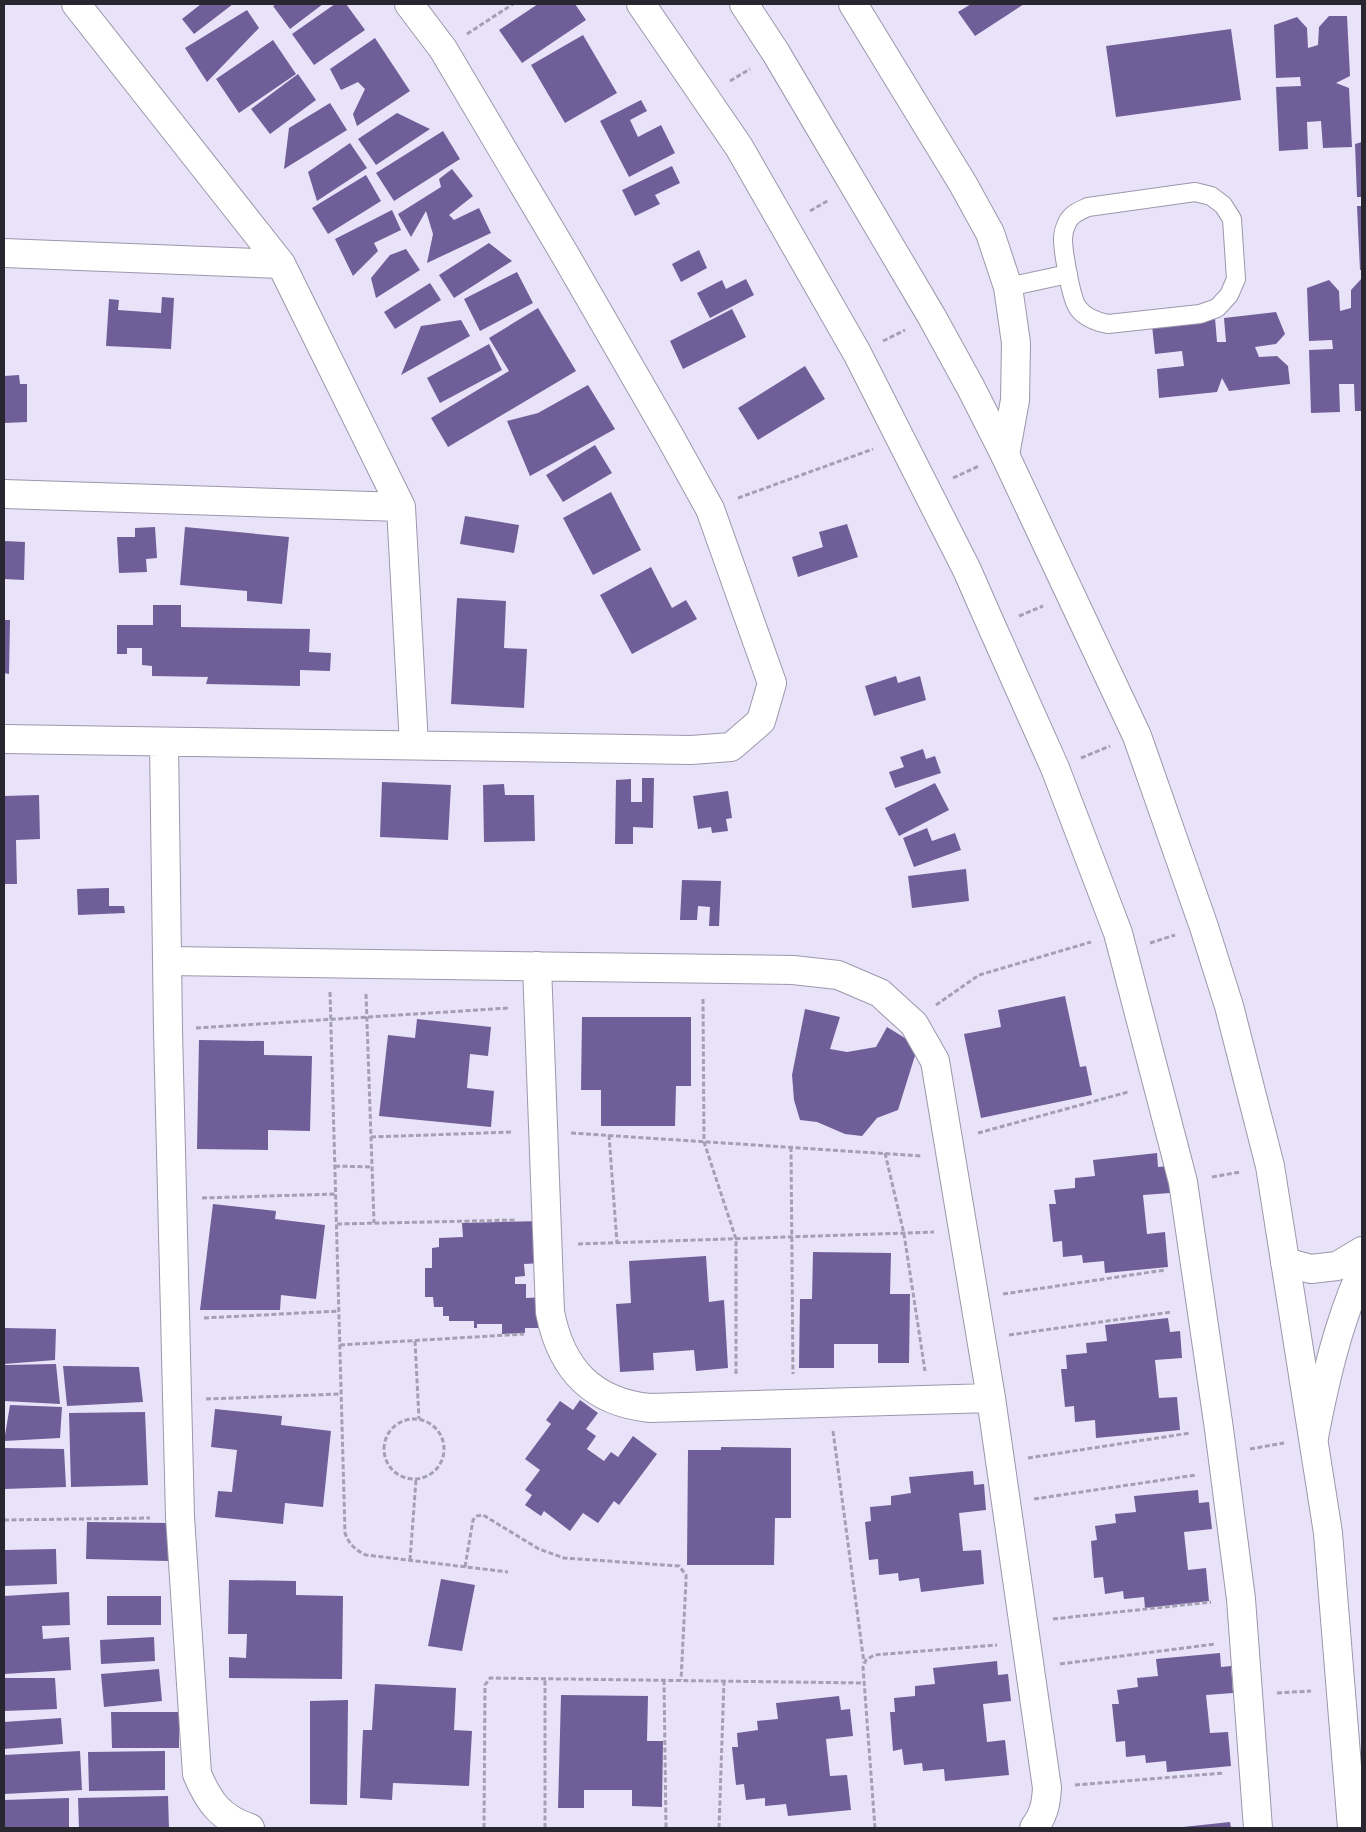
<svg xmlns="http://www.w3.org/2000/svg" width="1366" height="1832" font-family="'DM Sans',sans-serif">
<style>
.building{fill:#6f5e98}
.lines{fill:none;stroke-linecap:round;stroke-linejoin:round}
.service-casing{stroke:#9c97ab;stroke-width:20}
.minor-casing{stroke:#9c97ab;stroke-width:30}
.tertiary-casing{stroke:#9c97ab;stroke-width:30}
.path{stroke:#a4a0b2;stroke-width:3;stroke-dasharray:5 2.5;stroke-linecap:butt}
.service{stroke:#fff;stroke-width:18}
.minor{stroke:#fff;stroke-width:28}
.tertiary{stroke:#fff;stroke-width:28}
</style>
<rect width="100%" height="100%" fill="#e8e3f9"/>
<!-- building -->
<path class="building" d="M201,4H233L194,34L182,19Z
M277,4H323L290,29L273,6Z
M335,4H346L365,30L314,65L292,34Z
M538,4H575L586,20L522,63L499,30Z
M971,4H1024L975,36L958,12Z
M247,10L259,28L207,82L185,48Z
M1329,16H1347L1350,76L1336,83L1349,88L1352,147L1323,148L1321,121L1307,122L1308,149L1279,151L1276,87L1301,86L1300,77L1276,78L1274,25L1297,17L1307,28L1308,48L1318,45L1319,27Z
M1231,29L1241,100L1116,117L1106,46Z
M583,35L617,93L565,123L531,65Z
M375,38L410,91L357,126L353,114L365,89L358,82L341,90L330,69Z
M273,40L296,74L239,113L216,79Z
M298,74L316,100L270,134L251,109Z
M641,100L647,111L630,120L638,137L661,125L675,153L629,177L600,121Z
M330,103L347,130L284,169L289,128Z
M397,113L430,129L376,165L358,139Z
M443,131L460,159L394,201L376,173Z
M1362,142V197H1357L1355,144Z
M350,143L367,168L317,201L308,172Z
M672,166L680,183L655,195L660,204L635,216L622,190Z
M452,169L473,196L449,215L454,220L479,208L491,233L427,263L433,234L426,211L411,237L398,214L441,187L439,179Z
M366,175L381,201L328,234L312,208Z
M1357,206H1362V270H1360Z
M392,210L401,230L374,243L378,251L353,276L335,239Z
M489,243L512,261L454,298L439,275Z
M406,249L420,270L376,298L371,278L390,255Z
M699,250L707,268L681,282L672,264Z
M517,272L533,303L480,331L464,299Z
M1362,278V411H1355L1354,384H1339L1340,412L1311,413L1309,350L1333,349L1332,340L1309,341L1307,288L1329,280L1339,291L1340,311L1351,308V290Z
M746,279L754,295L710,318L697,293L722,280L726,289Z
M430,283L441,300L395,329L384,312Z
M162,297L174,298L171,349L106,346L109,299L119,300L118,310L161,313Z
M538,308L576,371L448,447L431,418L509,371L489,338Z
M732,309L746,337L683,369L670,341Z
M1276,312L1285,334L1276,344L1255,347L1259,357L1277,356L1288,366L1290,384L1229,391L1222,378L1217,392L1159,398L1157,369L1184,366L1182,351L1155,354L1152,325L1215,318L1217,342H1226L1224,318Z
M461,320L470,336L401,375L421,326Z
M489,344L502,370L440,403L427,378Z
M805,366L825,399L758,440L738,408Z
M19,375L20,384H27V422L4,423V376Z
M588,385L615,429L530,476L507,421L538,413Z
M595,445L612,473L563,502L546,475Z
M611,492L641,550L593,575L563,518Z
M465,516L519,525L514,553L460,544Z
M847,524L858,557L798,577L792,557L823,547L819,532Z
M155,527L157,558L146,559L147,572L119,573L117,537H135V528Z
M185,527L289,537L282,604L247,601V591L180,585Z
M4,541L25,542L24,580L4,579Z
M651,567L672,608L686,600L697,619L632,654L600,595Z
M457,598L506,601L504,648L527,649L524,708L451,704Z
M153,605H181V627L310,629L309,652L331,653L330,671L300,670V686L206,684L208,677L152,676V666L142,665V648H127V654H117V625H153Z
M4,620H10L9,674L4,673Z
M896,676L898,683L920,676L926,700L874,716L865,686Z
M923,749L926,759L935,756L941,773L895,788L889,772L904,767L900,757Z
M642,778H654L653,828L633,827V844H615L616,780L631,779V802H642Z
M382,782L451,785L448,840L380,837Z
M935,783L949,810L899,836L885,808Z
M504,784L505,795H534L535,841L484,842L483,785Z
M728,791L732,818L726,819L728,831L712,833L711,827L698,829L693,796Z
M39,795L40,839L16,840L17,884H4V796Z
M927,828L932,841L955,833L961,850L914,867L903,838Z
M966,869L969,901L912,908L908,876Z
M682,880L721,881L719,926H709L710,907L698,906L697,920H680Z
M109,888V906H124L125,913L78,915L77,889Z
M1065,996L1080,1067L1086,1066L1092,1095L981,1118L964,1034L1001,1027L998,1010Z
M805,1009L840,1017L830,1049L847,1052L876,1047L887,1027L918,1046L898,1110L877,1118L862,1136L845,1134L817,1122L800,1120L794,1100L792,1075Z
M582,1017H691V1086H676L675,1126H601V1090H581Z
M417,1019L491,1027L488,1056L470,1054L467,1088L494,1091L491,1127L379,1116L388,1035L415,1038Z
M199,1040L264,1041V1055L312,1056L310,1131L268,1130V1150L197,1149Z
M1157,1153L1158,1167L1168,1166L1170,1193L1143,1195L1147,1234L1165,1232L1168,1267L1105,1273L1104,1261L1083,1263L1082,1255L1063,1257L1062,1241L1053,1242L1049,1204H1056L1054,1190L1075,1188V1178L1095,1176L1093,1160Z
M213,1204L276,1211L275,1219L325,1225L316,1299L281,1295L280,1310H200Z
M542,1221L543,1263L524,1264L525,1276L515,1277V1284H526V1298L546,1297L547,1328H525V1333L502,1334V1324H477V1328H474V1321H449V1316H443V1307H434L433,1297H425V1268H432V1248L439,1247V1238L463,1237L462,1223Z
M813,1252L891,1253L890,1294H910L909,1363H878V1344H834V1368H799L800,1299H812Z
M706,1256L709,1302L724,1300L728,1368L696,1371L694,1350L653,1353L654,1370L620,1372L616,1304L631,1303L629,1261Z
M1168,1318L1170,1332L1180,1331L1182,1358L1155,1360L1159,1398L1177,1397L1180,1430L1096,1438L1095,1420L1075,1422L1074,1406L1065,1407L1061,1369H1067L1066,1355L1087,1353L1086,1343L1107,1341L1105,1325Z
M4,1328L56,1329L55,1360L4,1364Z
M56,1364L60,1404L4,1401V1365Z
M63,1366L139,1367L143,1402L67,1406Z
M580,1400L598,1413L586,1429L596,1436L587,1449L604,1461L611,1452L618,1457L633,1436L657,1454L619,1505L614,1501L598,1523L583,1513L570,1531L544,1511L541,1516L525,1505L532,1495L525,1490L540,1470L525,1459L551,1424L546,1420L560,1401L573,1410Z
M10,1405L62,1407L60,1438L4,1441Z
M215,1409L282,1416L281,1425L331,1431L323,1507L285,1503L283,1524L215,1517L218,1491L232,1492L237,1450L211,1447Z
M145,1412L148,1485L71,1487L69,1413Z
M721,1447L791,1448V1518H775L774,1565H687L688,1450H721Z
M4,1448L64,1449L66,1487L4,1489Z
M973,1471L974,1485L984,1484L986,1510L959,1513L963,1551L981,1550L984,1584L921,1592L919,1578L899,1581L898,1573L879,1575L878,1559L869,1560L865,1522L871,1521L870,1507L891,1505V1496L911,1493L909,1477Z
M1198,1490L1199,1503L1209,1502L1212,1529L1184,1532L1188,1570L1206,1568L1209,1601L1145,1608L1144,1597L1124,1599L1123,1591L1105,1594L1103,1577L1094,1578L1091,1541L1097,1540L1095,1526L1116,1523L1115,1514L1136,1512L1134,1496Z
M87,1522L169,1523L168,1561L86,1559Z
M56,1549L57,1584L4,1586V1550Z
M441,1579L475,1585L462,1651L428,1646Z
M229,1580L296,1581V1595L343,1596L342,1679L229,1678V1657L246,1658L247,1634H228Z
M69,1592L70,1625L42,1626L43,1639L69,1637L71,1670L4,1674V1596Z
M107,1596H161V1625H107Z
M154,1637L155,1661L101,1664L100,1640Z
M1220,1653L1221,1667L1231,1666L1233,1693L1206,1695L1210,1733L1228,1732L1231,1766L1167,1772L1166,1761L1146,1763L1145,1755L1126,1757L1125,1741L1116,1742L1112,1704H1119L1117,1690L1138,1687L1137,1678L1158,1676L1156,1659Z
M997,1661L998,1675L1008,1674L1011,1701L983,1704L987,1742L1005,1740L1009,1775L945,1781L944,1769L923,1771L922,1763L904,1765L902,1749L893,1751L890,1712H895L894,1698L915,1696V1686L935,1684L933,1668Z
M159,1669L162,1701L104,1707L101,1674Z
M4,1678H55L57,1709L4,1711Z
M375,1684L456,1688L454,1730L472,1731L469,1786L393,1783L392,1800L360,1798L363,1730H372Z
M561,1695L648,1696L647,1741H663L662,1807L632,1806V1790H584V1808H558Z
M839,1696L841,1710L850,1709L853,1736L826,1739L830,1776L847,1775L851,1810L788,1816L786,1804L765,1806V1798L746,1800L744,1784L736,1785L732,1747H738L737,1733L758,1730L757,1721L778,1719L776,1703Z
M348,1700L347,1805L310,1804V1701Z
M111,1712H179V1748H112Z
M61,1718L63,1744L4,1749V1722Z
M80,1751L82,1790L4,1794V1755Z
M165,1751V1790L89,1791L88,1752Z
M168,1796L169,1828H79L78,1798Z
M69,1798V1827L4,1828V1800Z
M1230,1822L1231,1828H1183V1827Z"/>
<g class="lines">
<!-- service casing -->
<g class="service-casing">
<path id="service" d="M1195,192L1211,196L1223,205L1232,219L1236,279L1229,295L1217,308L1200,314L1108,324C1098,322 1085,318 1078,308C1071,299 1063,251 1063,239C1063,235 1065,227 1067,223C1071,214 1079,211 1088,207Z
M1008,287L1068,274"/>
</g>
<!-- minor casing -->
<g class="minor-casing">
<path id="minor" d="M76,4L281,264L401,507L414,745
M853,4L963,184L990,233L1008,287L1016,343L1015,400L1005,455
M4,253L281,264
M4,494L401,507
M4,739L691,750L731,747L761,721L772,683L710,509L669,435L564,253L443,49L409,4
M164,742L168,1030L180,1517L197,1774C209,1802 220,1818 250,1828
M167,961L793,970L838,975L880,993L914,1024L935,1061L991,1398L1047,1788C1046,1804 1044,1815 1034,1828
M537,966L550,1312C561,1369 592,1402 650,1408L991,1398
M1285,1262L1311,1269L1337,1266L1362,1251
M1314,1437C1325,1380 1338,1323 1362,1270"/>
</g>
<!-- tertiary casing -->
<g class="tertiary-casing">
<path id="tertiary" d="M641,4L739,147L857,353L967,570L992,627L1055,768L1118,933L1183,1182L1219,1429L1241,1599L1258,1828
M744,4L776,53L932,317L971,388L1005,455L1137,736L1204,927L1229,1006L1270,1166L1328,1533L1352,1828"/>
</g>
<!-- path -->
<path class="path" d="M467,34L513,4
M730,81L750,69
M810,211L829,200
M883,341L905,330
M953,478L979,466
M738,498L873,449
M1019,616L1043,606
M1081,758L1110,746
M1150,943L1175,935
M330,992L345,1533C349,1544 355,1550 366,1555L508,1572
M366,994L374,1223
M703,999L704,1142L736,1239V1375
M936,1005L979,975L1091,942
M196,1028L509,1008
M571,1133L922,1156
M978,1133L1128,1092
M609,1135L617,1243
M371,1137L513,1132
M791,1147L793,1374
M885,1153L904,1234L925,1371
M335,1166L372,1167
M1212,1177L1240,1172
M202,1198L336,1194
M337,1224L516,1220
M578,1244L934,1232
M1003,1294L1165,1270
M204,1318L339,1311
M1009,1335L1171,1312
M415,1341L419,1419
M340,1345L524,1334
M206,1399L341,1394
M384 1449a30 30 0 1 1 60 0a30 30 0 1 1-60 0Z
M833,1431L864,1663
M1250,1449L1284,1443
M1028,1458L1190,1433
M1034,1499L1196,1475
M4,1520L150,1518
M410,1560L416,1480
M465,1567L473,1520L477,1516L483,1515L539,1549L564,1558L679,1566L686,1575V1581L681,1680
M1053,1619L1211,1602
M1060,1664L1215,1644
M664,1680L666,1828
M1277,1693L1311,1691
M1075,1785L1224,1773
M484,1828L485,1685L490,1678L864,1683
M545,1828V1678
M719,1828L724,1681
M875,1828L863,1667L866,1660L874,1655L997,1645"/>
<!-- service -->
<use href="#service" class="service"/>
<!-- minor -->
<use href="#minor" class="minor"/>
<!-- tertiary -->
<use href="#tertiary" class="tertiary"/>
</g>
<!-- border -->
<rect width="1366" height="1832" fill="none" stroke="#28262f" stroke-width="10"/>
</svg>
